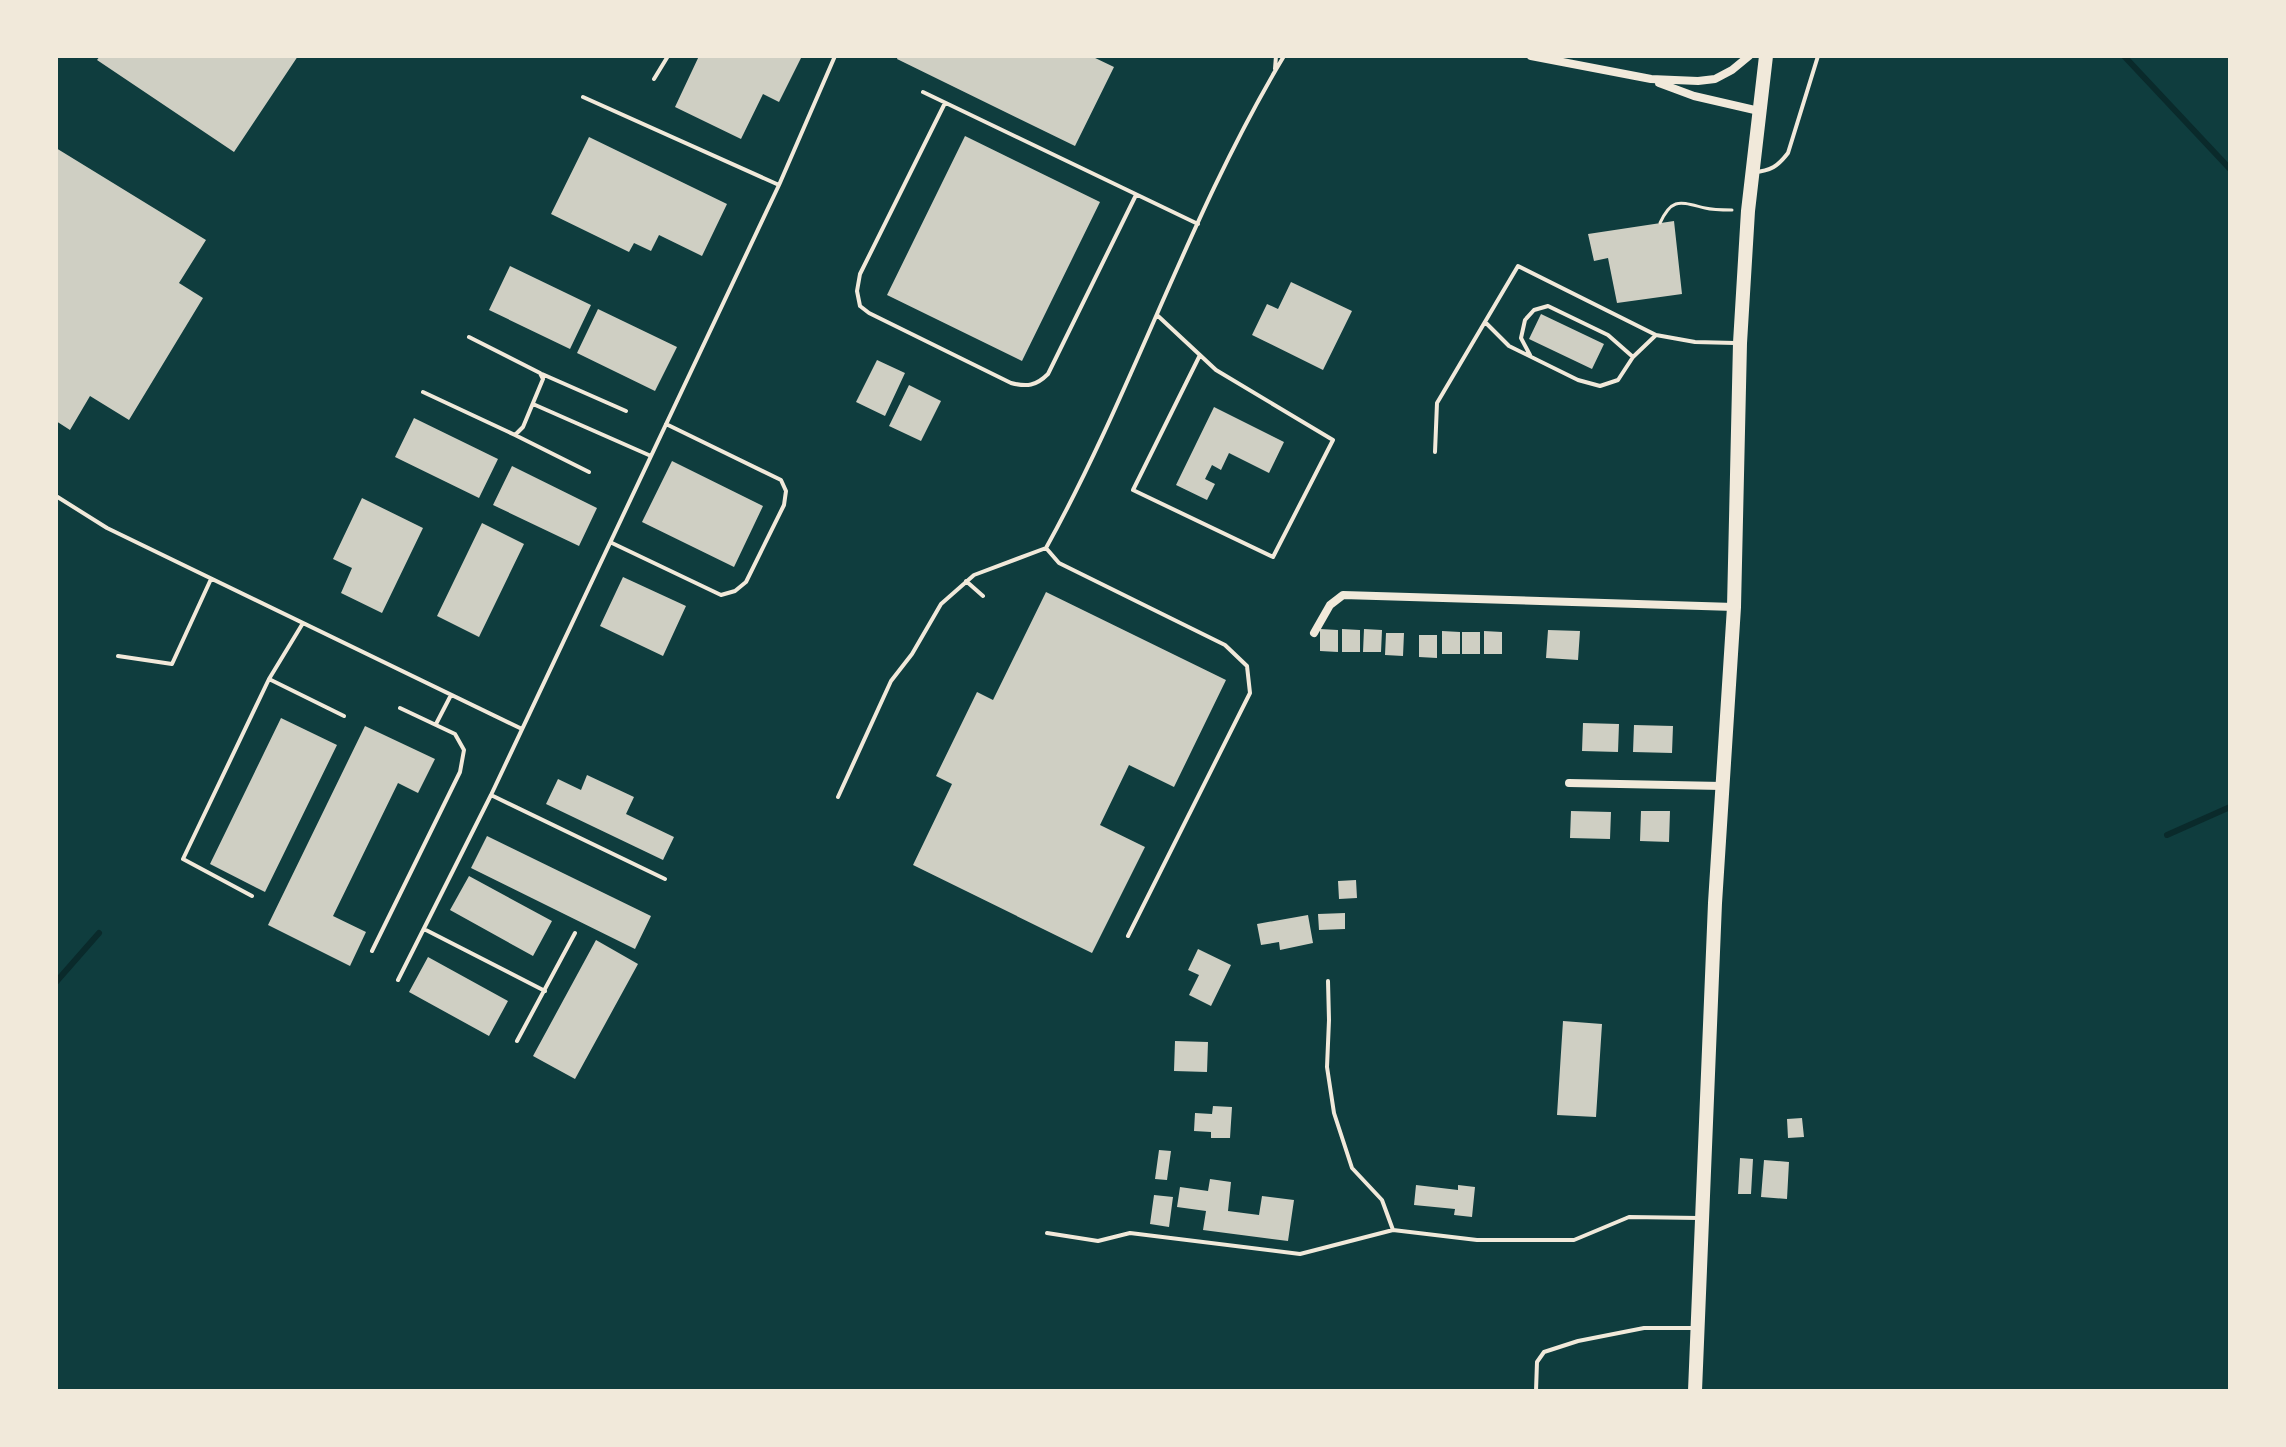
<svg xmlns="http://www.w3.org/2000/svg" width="2286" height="1447" font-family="Roboto,sans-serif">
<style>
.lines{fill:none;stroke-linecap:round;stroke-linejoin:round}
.stream{stroke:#0a2a2b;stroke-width:6}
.building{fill:#cfcfc3}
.path{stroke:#f1e9da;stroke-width:3}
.service{stroke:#f1e9da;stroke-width:4}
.minor{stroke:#f1e9da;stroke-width:8}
.trunk{stroke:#f1e9da;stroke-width:14}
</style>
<rect width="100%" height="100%" fill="#0f3d3e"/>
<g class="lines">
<!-- stream -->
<path class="stream" d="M2124,56L2230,169
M2167,835L2230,807
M56,982L99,933"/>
</g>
<!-- building -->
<path class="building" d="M100,56H298L234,152L97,60Z
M699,56H802L779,102L763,94L741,139L675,107Z
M898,56H1091L1114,67L1075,146L897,59Z
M965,136L1100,202L1022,361L887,295Z
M589,137L727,204L702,256L659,235L651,251L634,243L629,252L551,214Z
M56,148L206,240L179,283L203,298L129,420L90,396L70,430L56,421Z
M1674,221L1682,294L1617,303L1608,258L1594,261L1588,234Z
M510,266L591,305L570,349L489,310Z
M1291,282L1352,311L1323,370L1252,335L1267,304L1278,309Z
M598,309L677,347L655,391L577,353Z
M1541,314L1604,344L1592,369L1529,339Z
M877,360L905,373L885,416L856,402Z
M909,385L941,401L921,441L889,426Z
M1214,407L1284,442L1269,473L1229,453L1221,470L1212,465L1205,479L1215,484L1207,500L1176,485Z
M414,418L498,459L479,498L395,457Z
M672,461L763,506L734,567L642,522Z
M512,466L597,508L579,546L493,505Z
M362,498L423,528L382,613L341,593L352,568L333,559Z
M482,523L524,544L479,637L437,616Z
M623,577L686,606L663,656L600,626Z
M1046,592L1226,680L1174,787L1129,765L1100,825L1145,847L1092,953L913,865L952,784L936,776L977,692L993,700Z
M1320,629L1338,630V652L1320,651Z
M1342,629L1360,630V652H1342Z
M1364,629L1382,630L1381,652H1363Z
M1548,630L1580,631L1578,660L1546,658Z
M1442,631L1460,632V654H1442Z
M1484,631L1502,632V654H1484Z
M1462,632H1480V654H1462Z
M1386,633H1404L1403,656L1385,655Z
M1419,635H1437V658L1419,657Z
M281,718L337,745L265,892L210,864Z
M1583,723L1619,724L1618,752L1582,751Z
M1634,725L1673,726L1672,753L1633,752Z
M365,726L435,759L418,793L398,783L333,916L366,932L350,966L268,925Z
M587,775L634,797L626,814L674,837L663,860L546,804L558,779L581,790Z
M1571,811L1611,812L1610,839L1570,838Z
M1641,811H1670L1669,842L1640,841Z
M487,836L651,916L635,949L471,868Z
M469,876L552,921L533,956L450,910Z
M1356,880L1357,898L1339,899L1338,881Z
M1345,913V929L1319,930L1318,914Z
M1308,915L1313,943L1280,950L1279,942L1261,945L1257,924Z
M596,940L638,964L575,1079L533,1056Z
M1198,949L1231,965L1211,1006L1189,995L1199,975L1188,970Z
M428,957L508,1001L489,1036L409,992Z
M1563,1021L1602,1024L1596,1117L1557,1115Z
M1175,1041L1208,1042L1207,1072L1174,1071Z
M1213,1106L1232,1107L1230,1138H1211V1132L1194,1131L1195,1113L1212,1114Z
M1802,1118L1804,1137L1788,1138L1787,1119Z
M1159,1150L1171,1151L1167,1180L1155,1179Z
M1740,1158L1753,1159L1751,1194H1738Z
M1764,1160L1789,1162L1787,1199L1761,1197Z
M1210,1179L1231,1182L1228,1211L1259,1215L1262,1196L1294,1200L1288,1241L1203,1230L1206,1211L1177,1207L1180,1187L1208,1191Z
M1416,1185L1458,1190V1185L1475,1187L1472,1217L1454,1215L1455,1209L1414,1205Z
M1154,1195L1173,1197L1169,1227L1150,1224Z"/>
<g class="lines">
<!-- path -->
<path class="path" d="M1660,223C1672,197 1680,202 1705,208C1713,210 1723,210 1732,210"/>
<!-- service -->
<path class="service" d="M1275,69L1276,56
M654,79L668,56
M923,92L1198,224
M583,97L779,185
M945,103L860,274L857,291L860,306L869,313L1011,383C1027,387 1036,386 1048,374L1136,195
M1754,172C1771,171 1778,166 1788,153L1818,56
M1157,315L1216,370L1333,440L1273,557L1133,490L1200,355
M1485,322L1509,346L1578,380L1600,386L1618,380L1633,357L1656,335
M1530,355L1521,338L1525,320L1534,310L1548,306L1608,335L1633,357
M542,374L626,411
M423,392L515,435L523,427L543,379L540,373L469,337
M533,404L651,456
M515,435L589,472
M1435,452L1437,403L1518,266L1656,335L1695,342L1735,343
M56,496L107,528L522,729
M612,543L721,595L735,591L746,582L784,505L786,491L781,480L666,424
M1046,548L1059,563L1225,645L1247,666L1250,693L1128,936
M966,581L983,596
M303,623L269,679L344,716
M118,656L172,664L211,579
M436,724L451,695
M491,795L665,879
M838,797L891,681L912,654L941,604L974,575L1046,548C1134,389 1190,212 1284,56
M252,896L183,859L269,679
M424,929L545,991
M372,951L460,772L464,750L455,734L400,708
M398,980L491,795L779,185L835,56
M1328,981L1329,1020L1327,1067L1334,1113L1352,1168L1382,1200L1393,1230
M517,1041L575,933
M1047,1233L1098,1241L1130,1233L1300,1254L1393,1230L1477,1240H1574L1629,1217L1699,1218
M1536,1391L1537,1362L1544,1352L1578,1341L1644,1328H1695"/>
<!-- minor -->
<path class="minor" d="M1531,56L1651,79L1698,81L1715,79L1732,70L1749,56
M1659,83L1694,96L1759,111
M1314,633L1330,605L1343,595L1734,607
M1569,783L1722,786"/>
<!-- trunk -->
<path class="trunk" d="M1695,1391L1715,903L1734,607L1740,343L1748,211L1766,56"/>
</g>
<!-- border -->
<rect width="2286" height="1447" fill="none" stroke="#f1e9da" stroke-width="116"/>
</svg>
